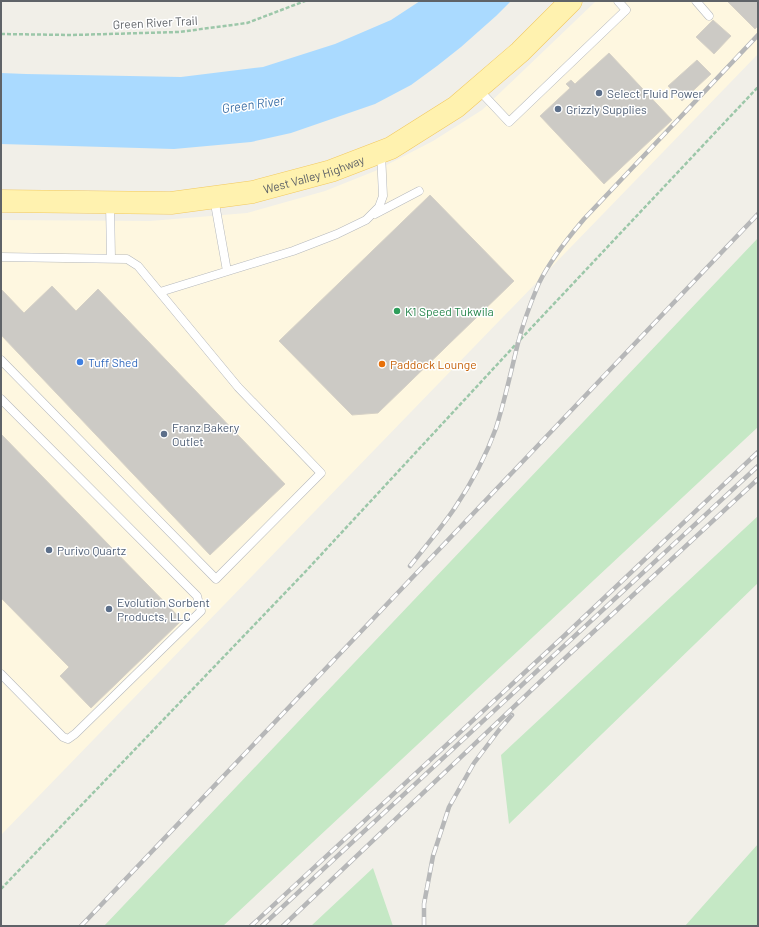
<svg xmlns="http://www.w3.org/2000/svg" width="759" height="927" font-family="Barlow,sans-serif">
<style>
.commercial{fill:#fef7e0}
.green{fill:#c5e8c5}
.water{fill:#aadaff}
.building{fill:#cccac5;stroke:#d6d1c6}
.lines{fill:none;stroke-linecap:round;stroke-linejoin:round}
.service-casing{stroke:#b5b8bc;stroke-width:9}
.primary-casing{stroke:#f2c960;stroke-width:23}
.path{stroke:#9cc7a9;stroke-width:2.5;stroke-dasharray:4 2;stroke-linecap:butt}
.service{stroke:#fff;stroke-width:8}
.primary{stroke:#fff2af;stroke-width:22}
.rail-casing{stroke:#b6b7b8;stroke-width:4.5}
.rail{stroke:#fff;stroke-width:3;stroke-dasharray:9;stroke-linecap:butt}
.service-dot{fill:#5c6f8a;stroke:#fff;stroke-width:1.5}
.leisure-dot{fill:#2e9e5b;stroke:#fff;stroke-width:1.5}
.shop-dot{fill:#3f7fe0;stroke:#fff;stroke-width:1.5}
.food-dot{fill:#e8710a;stroke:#fff;stroke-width:1.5}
.labels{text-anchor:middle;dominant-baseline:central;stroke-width:3;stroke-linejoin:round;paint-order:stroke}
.street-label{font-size:12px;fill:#5f6368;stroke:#fff}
.service-label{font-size:12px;fill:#4e5e75;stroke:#fff;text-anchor:start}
.leisure-label{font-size:12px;fill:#27864d;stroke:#fff;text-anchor:start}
.shop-label{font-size:12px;fill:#366cbe;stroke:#fff;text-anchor:start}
.food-label{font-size:12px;fill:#c56008;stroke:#fff;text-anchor:start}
.water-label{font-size:13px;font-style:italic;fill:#4174aa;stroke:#fff}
</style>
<rect width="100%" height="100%" fill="#f1efe8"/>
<!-- commercial -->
<path class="commercial" d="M596,1H758V54L1,835V220L150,221L247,213L325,191L375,171L433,141L482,110Z"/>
<!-- green -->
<path class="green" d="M758,238V427L223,926H104Z
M758,516V583L509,824L501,755Z
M758,844V926H685Z
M373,868L393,926H311Z"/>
<!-- water -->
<path class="water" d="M420,1H511L496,16L461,47L437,66L411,85L375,104L291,133L251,142L174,149L1,144V73L26,74L181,77L263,67L335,44L391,20Z"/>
<!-- building -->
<path class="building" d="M727,1H758V26L755,29Z
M713,20L731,36L714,54L696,37Z
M609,53L672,120L604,184L540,116L570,88L566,84L571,80L575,84Z
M697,60L711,74L682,101L668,86Z
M430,195L514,281L378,413L352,415L279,341Z
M52,286L76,311L98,289L285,484L210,555L1,335V289L24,313Z
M1,434L182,620L91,708L60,676L69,667L1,598Z"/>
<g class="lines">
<!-- service casing -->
<g class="service-casing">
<path id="service" d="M696,1L709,16
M478,89L509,122L626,10L618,1
M214,198L227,271
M110,203L111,258
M375,214L419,191
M1,257L127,259L138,266L238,387L321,473L216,579L1,360
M160,292L293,251L337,234L366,220L379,207L383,196L381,153
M1,399L197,596L201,611L75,734L68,739L63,737L1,674"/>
</g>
<!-- primary casing -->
<g class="primary-casing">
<g id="primary">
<path id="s1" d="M1,201L171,203L253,192L331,171L391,148L456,107L520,52L571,1"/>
</g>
</g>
<!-- path -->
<path class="path" d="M1,34L72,35L179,32L247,23L305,1
M1,889L306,571L518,342L758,87"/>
<!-- service -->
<use href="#service" class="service"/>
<!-- primary -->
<use href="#primary" class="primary"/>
<!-- rail casing -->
<g class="rail-casing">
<path id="rail" d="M410,566C425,547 441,528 454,509C471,484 486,456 496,428C505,400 511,371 518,343C523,323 531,302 539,283C551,259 567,239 584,219L758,35
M81,926L758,214
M251,926L564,636L758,452
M262,926L758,466
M283,926L561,662L758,479
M424,926V904L433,856L449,807L474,763L499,730L512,715"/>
</g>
<!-- rail -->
<use href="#rail" class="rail"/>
</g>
<!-- markers -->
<g class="service-dot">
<circle cx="599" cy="93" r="4"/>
<circle cx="558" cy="109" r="4"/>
<circle cx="164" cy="434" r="4"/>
<circle cx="49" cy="550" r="4"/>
<circle cx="109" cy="609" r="4"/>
</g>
<circle class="leisure-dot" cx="397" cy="311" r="4"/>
<circle class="shop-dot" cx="80" cy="362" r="4"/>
<circle class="food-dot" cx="382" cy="364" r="4"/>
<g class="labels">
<!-- street labels -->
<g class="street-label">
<text transform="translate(155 22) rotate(-3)">Green River Trail</text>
<text stroke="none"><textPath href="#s1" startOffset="316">West Valley Highway</textPath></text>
</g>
<!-- service labels -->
<g class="service-label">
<text x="607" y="93">Select Fluid Power</text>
<text x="566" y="109">Grizzly Supplies</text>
<text x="172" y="427">Franz Bakery<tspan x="172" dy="14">Outlet</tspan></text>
<text x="57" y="550">Purivo Quartz</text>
<text x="117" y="602">Evolution Sorbent<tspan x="117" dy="14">Products, LLC</tspan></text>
</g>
<!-- leisure labels -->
<g class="leisure-label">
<text x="405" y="311">K1 Speed Tukwila</text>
</g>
<!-- shop labels -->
<g class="shop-label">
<text x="88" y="362">Tuff Shed</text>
</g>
<!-- food labels -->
<g class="food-label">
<text x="390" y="364">Paddock Lounge</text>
</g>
<!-- water labels -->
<g class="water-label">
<text transform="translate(253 104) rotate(-8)">Green River</text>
</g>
</g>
<!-- border -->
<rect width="759" height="927" fill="none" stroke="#5f6368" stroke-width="4"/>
</svg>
